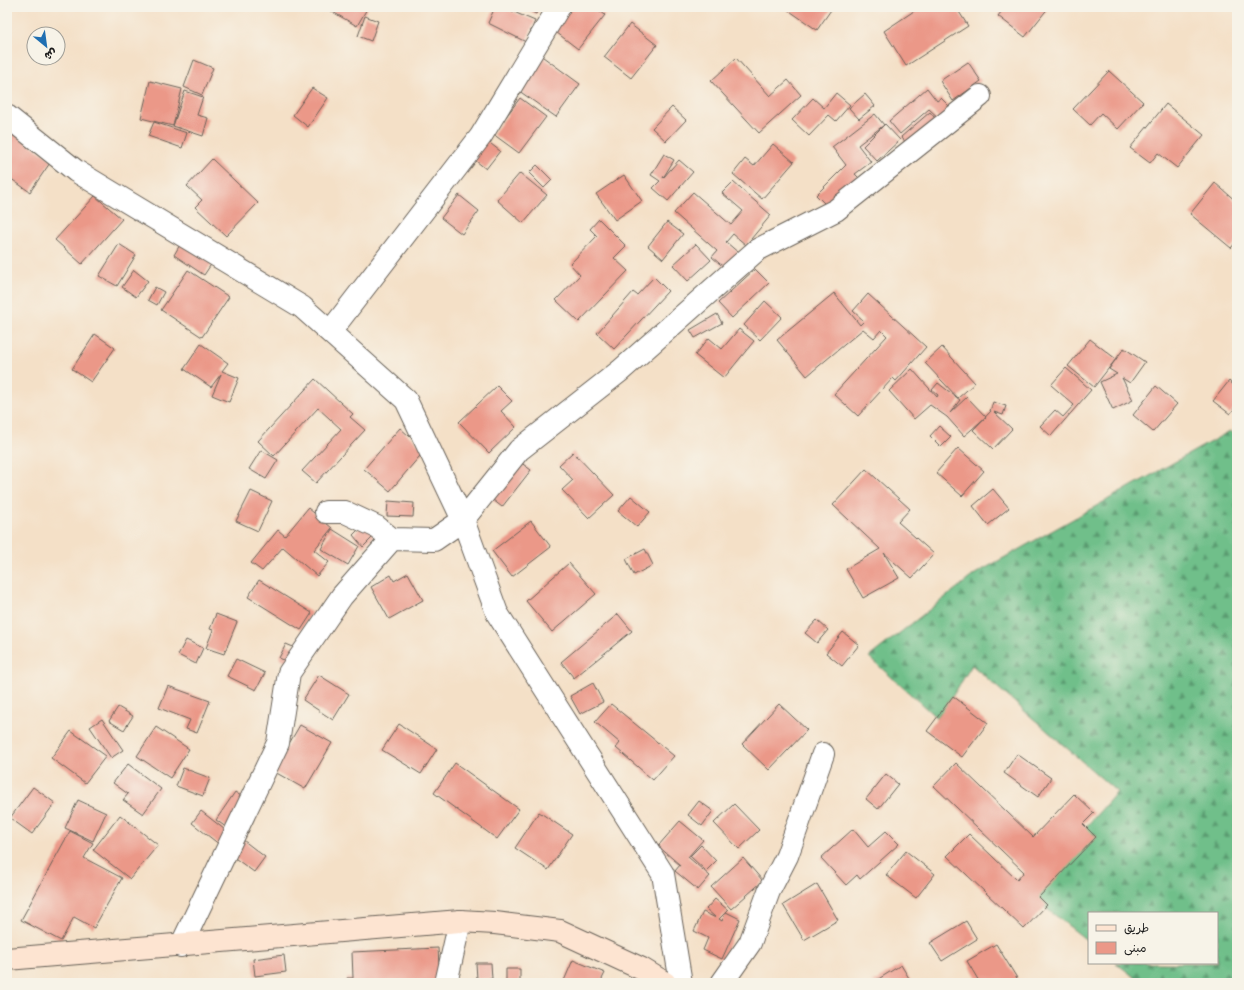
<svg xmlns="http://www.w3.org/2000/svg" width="1244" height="990" font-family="Pangolin,'Playpen Sans Arabic',sans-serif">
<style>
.forest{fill:url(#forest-firs);stroke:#466e53}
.building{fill:#eb9888}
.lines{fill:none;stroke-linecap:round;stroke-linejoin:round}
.minor-casing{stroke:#686158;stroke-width:24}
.secondary-casing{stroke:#686158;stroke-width:24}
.minor{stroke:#fff;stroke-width:22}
.secondary{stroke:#fde4d1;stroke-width:22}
</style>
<defs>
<pattern id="forest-firs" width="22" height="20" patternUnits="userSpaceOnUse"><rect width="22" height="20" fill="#6fbf8a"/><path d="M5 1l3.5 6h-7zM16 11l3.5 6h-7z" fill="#5a9a70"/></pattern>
</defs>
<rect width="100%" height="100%" fill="#f7f3e8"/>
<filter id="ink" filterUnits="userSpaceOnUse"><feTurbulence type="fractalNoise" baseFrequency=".025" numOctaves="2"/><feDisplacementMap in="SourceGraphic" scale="8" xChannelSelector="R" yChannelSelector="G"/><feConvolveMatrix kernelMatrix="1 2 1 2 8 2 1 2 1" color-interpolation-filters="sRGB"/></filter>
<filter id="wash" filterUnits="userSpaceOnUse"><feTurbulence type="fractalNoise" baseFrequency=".012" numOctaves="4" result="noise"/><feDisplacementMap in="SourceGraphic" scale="16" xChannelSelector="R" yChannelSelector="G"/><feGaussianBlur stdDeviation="0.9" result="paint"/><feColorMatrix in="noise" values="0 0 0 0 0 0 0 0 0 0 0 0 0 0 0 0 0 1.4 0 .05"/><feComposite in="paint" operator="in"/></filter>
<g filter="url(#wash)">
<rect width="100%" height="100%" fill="#f4e0c7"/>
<!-- forest -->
<path class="forest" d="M1230,431L1237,436V983H1142L1116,963H1217V913H1089V942L1027,893L1117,792L972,665L938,719L869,657L975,574Z"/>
<g id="blocks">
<!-- building -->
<path class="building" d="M324,7H368L357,26Z
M495,7H502L535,21L526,42L488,23Z
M527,7H540L536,14L526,9Z
M569,7H595L605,15L578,49L552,29Z
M784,7H833L817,30Z
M920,7H956L968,26L906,66L884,31Z
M1005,7H1049L1025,37L998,16Z
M365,16L378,21L371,41L358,36Z
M630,24L657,45L631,78L604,57Z
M539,54L580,84L556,117L515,88Z
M736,58L770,96L788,80L801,95L759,133L711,81Z
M194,60L213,68L202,95L184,87Z
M968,62L981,81L953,101L940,81Z
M1109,71L1143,102L1118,129L1101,113L1090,125L1073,109Z
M150,81L182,89L173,126L141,118Z
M312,88L328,98L308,127L293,115Z
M927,88L937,101L941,98L951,108L940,119L929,109L900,134L889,121Z
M185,91L203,97L197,115L208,118L203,136L173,126Z
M836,93L850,105L836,121L829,115L809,136L792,120L813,98L824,108Z
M865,94L875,106L859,119L849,108Z
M520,98L546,117L519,153L493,134Z
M1166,104L1204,135L1177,168L1158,153L1150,163L1130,148Z
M672,107L686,120L666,141L652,128Z
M930,112L939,123L910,147L901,137Z
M875,114L884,125L858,145L871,162L855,174L859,178L829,208L816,195L846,165L832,147Z
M154,122L187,133L182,148L148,136Z
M885,124L900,140L877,161L863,146Z
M7,128L52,160L30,192L7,176Z
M486,140L500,151L486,169L471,157Z
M773,144L794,162L762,199L733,174L745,159L754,166Z
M664,154L674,160L663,178L679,160L693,172L668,201L653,188L660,181L651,175Z
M212,159L258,203L226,236L195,207L202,200L187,186Z
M537,165L552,180L544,188L529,173Z
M520,173L547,195L523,223L497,200Z
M624,175L642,201L615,220L596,194Z
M733,182L771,215L746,245L733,234L726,242L740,254L727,270L712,257L717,251L674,213L693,192L731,225L743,211L722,193Z
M1215,183L1237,202V241L1231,248L1190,214Z
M459,195L479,211L462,234L441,218Z
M95,196L122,219L82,264L55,240Z
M599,219L626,246L614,258L628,271L579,322L556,300L580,275L570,264L597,236L590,229Z
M667,222L683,234L663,259L648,246Z
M181,243L212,263L204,275L174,255Z
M119,244L136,255L117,286L99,276Z
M696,244L711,260L688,281L673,265Z
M755,269L769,283L732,318L718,303Z
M134,270L148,281L136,297L122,287Z
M188,270L229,297L202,337L161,310Z
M654,277L668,291L614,349L597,333L633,292L637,295Z
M155,287L164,292L157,305L148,300Z
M834,293L860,325L864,321L853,311L868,294L926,347L896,381L893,378L858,416L834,394L887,336L881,330L874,338L863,329L807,376L777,340Z
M765,301L782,317L760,340L744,325Z
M717,314L722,323L695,338L690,330Z
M739,329L754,341L724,378L695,355L709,338L722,349Z
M95,334L115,348L91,382L72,369Z
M1090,339L1116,359L1094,387L1068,366Z
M201,344L228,363L222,371L239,378L229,402L212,395L221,374L211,387L184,369Z
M942,347L975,383L958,398L925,363Z
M1124,348L1145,362L1130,383L1122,378L1133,400L1113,410L1100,382L1117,374L1109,369Z
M1066,368L1091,390L1051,436L1040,426L1055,410L1063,417L1074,405L1051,385Z
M912,369L937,397L938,395L932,390L938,383L960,400L950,413L967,397L986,417L964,436L947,417L930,405L914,419L889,391Z
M315,379L353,414L350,417L365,430L316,483L302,471L341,429L318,408L274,456L258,441Z
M1229,381L1237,388V405L1230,414L1213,401Z
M497,386L512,401L501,411L516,427L489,453L459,422Z
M1156,386L1177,404L1153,432L1133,415Z
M993,402L1006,406L1003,415L994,412L1012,429L993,449L973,430L991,411H990Z
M939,426L951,437L941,447L930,436Z
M400,428L425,450L390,491L364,469Z
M958,448L984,471L962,496L936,473Z
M261,450L278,460L266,479L249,469Z
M573,452L614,495L589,518L562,490L573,480L559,465Z
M516,459L531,470L502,507L488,496Z
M866,469L910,509L898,522L934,554L912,578L884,553L899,578L863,598L846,569L880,549L833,505Z
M993,489L1009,508L988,525L973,506Z
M251,491L272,501L258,531L236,521Z
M631,496L650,512L637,527L618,511Z
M388,501L414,503L413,517L387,516Z
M308,508L332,528L314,550L329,562L317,576L283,547L262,571L251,563L278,530L285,536Z
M531,521L551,547L512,577L492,551Z
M365,523L376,534L363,547L353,535Z
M332,529L359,546L348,565L321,549Z
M645,549L653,565L634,575L626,559Z
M569,563L596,594L552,632L526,601Z
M408,573L423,600L389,619L371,587L391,575L394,581Z
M259,580L312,613L301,630L248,597Z
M216,614L237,622L224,654L206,648L213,630L210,629Z
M618,614L632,631L574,678L561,662Z
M817,620L828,630L817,643L805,633Z
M843,632L859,645L842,666L826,653Z
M186,640L203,648L196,664L178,655Z
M286,644L298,649L291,663L279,658Z
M236,659L265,673L256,690L227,676Z
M319,675L349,694L333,720L303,700Z
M593,683L603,702L580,714L570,696Z
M168,686L210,701L197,733L186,729L190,720L159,708Z
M953,696L988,723L962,757L927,731Z
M611,704L674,756L653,780L616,748L620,743L595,722Z
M779,704L807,730L769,770L742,744Z
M118,707L133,716L124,730L109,721Z
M102,719L123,750L111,758L90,727Z
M399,724L437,749L421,774L382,750Z
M300,725L332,743L305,789L273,771Z
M156,727L189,749L170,778L137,756Z
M71,731L106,756L85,783L51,758Z
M1017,754L1051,778L1038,797L1004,773Z
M455,763L519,809L497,839L434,793Z
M956,763L1033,837L1074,794L1094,813L1083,824L1096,837L1039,897L1047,905L1024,929L947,856L969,834L1017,880L1024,872L934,786Z
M128,764L161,789L143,814L123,800L128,794L113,783Z
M183,768L210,778L203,796L176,786Z
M886,774L898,784L878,809L866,799Z
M33,787L55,803L32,834L10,818Z
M235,792L250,802L230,830L216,820Z
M78,800L106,813L93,841L65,828Z
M699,801L713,811L702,826L688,815Z
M734,804L759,830L739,849L714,823Z
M201,811L229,833L220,845L192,823Z
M539,812L572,834L548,870L515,848Z
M120,815L158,845L130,879L93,850Z
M680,821L703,840L688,857L710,876L698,890L675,871L680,865L658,846Z
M853,829L868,847L886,831L899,844L860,879L857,875L846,885L821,858Z
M70,831L93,843L84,858L122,878L94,928L74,917L61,941L21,920Z
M243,840L265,857L254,872L232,856Z
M701,845L716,861L706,871L690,856Z
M906,851L935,874L916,898L886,875Z
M743,858L763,881L731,909L711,887Z
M817,884L838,920L804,940L783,905Z
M715,899L728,910L719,919L722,921L726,912L740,919L722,959L703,950L708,938L694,931L703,912L716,918L706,909Z
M966,921L977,939L942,961L930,943Z
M996,944L1020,983H980L967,961Z
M438,948L440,983H347V978H353L352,952Z
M284,955L286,972L255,976L253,959Z
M573,960L605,973L600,983H563Z
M476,963H491L492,979H477Z
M901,965L912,983H872Z
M506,969H520V983H506Z"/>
</g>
</g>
<g filter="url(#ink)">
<use href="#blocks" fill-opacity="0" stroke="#686158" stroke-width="1"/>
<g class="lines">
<!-- minor casing -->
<g class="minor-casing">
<path id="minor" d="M7,116L76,171L302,307L406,400L463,520L497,613L663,874L681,983
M330,332L481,136L559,7
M326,512H345L377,527L392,539L434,540L463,520L519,450L620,371L757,250L836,210L980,96
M181,946L278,743L289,673L342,596L392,539
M446,983L460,921
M722,983L750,943L769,891L787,856L823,754"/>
</g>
<!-- secondary casing -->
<g class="secondary-casing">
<path id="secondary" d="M7,959L460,921L495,923L560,931L642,969L665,983"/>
</g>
<!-- minor -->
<use href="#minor" class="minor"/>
<!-- secondary -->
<use href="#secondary" class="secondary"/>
</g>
</g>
<!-- margin -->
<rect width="1244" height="990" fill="none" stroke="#f7f3e8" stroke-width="24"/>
<!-- legend -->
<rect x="1088" y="912" width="130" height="52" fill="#f7f3e8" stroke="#9f9d96"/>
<rect x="1096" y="925" width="20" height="6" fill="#fde4d1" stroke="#9f9d96"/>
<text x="1124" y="932" font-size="12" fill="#1c1c1c">طريق</text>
<rect x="1096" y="942" width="20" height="12" fill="#eb9888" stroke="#9f9d96"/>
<text x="1124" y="952" font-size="12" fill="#1c1c1c">مبنى</text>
<!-- north arrow -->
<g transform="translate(46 46) rotate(151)"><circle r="19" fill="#f7f3e8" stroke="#9f9d96"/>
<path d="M0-3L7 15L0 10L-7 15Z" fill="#1f6fb2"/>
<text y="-6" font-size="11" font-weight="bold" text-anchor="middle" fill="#1c1c1c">ش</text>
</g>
</svg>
